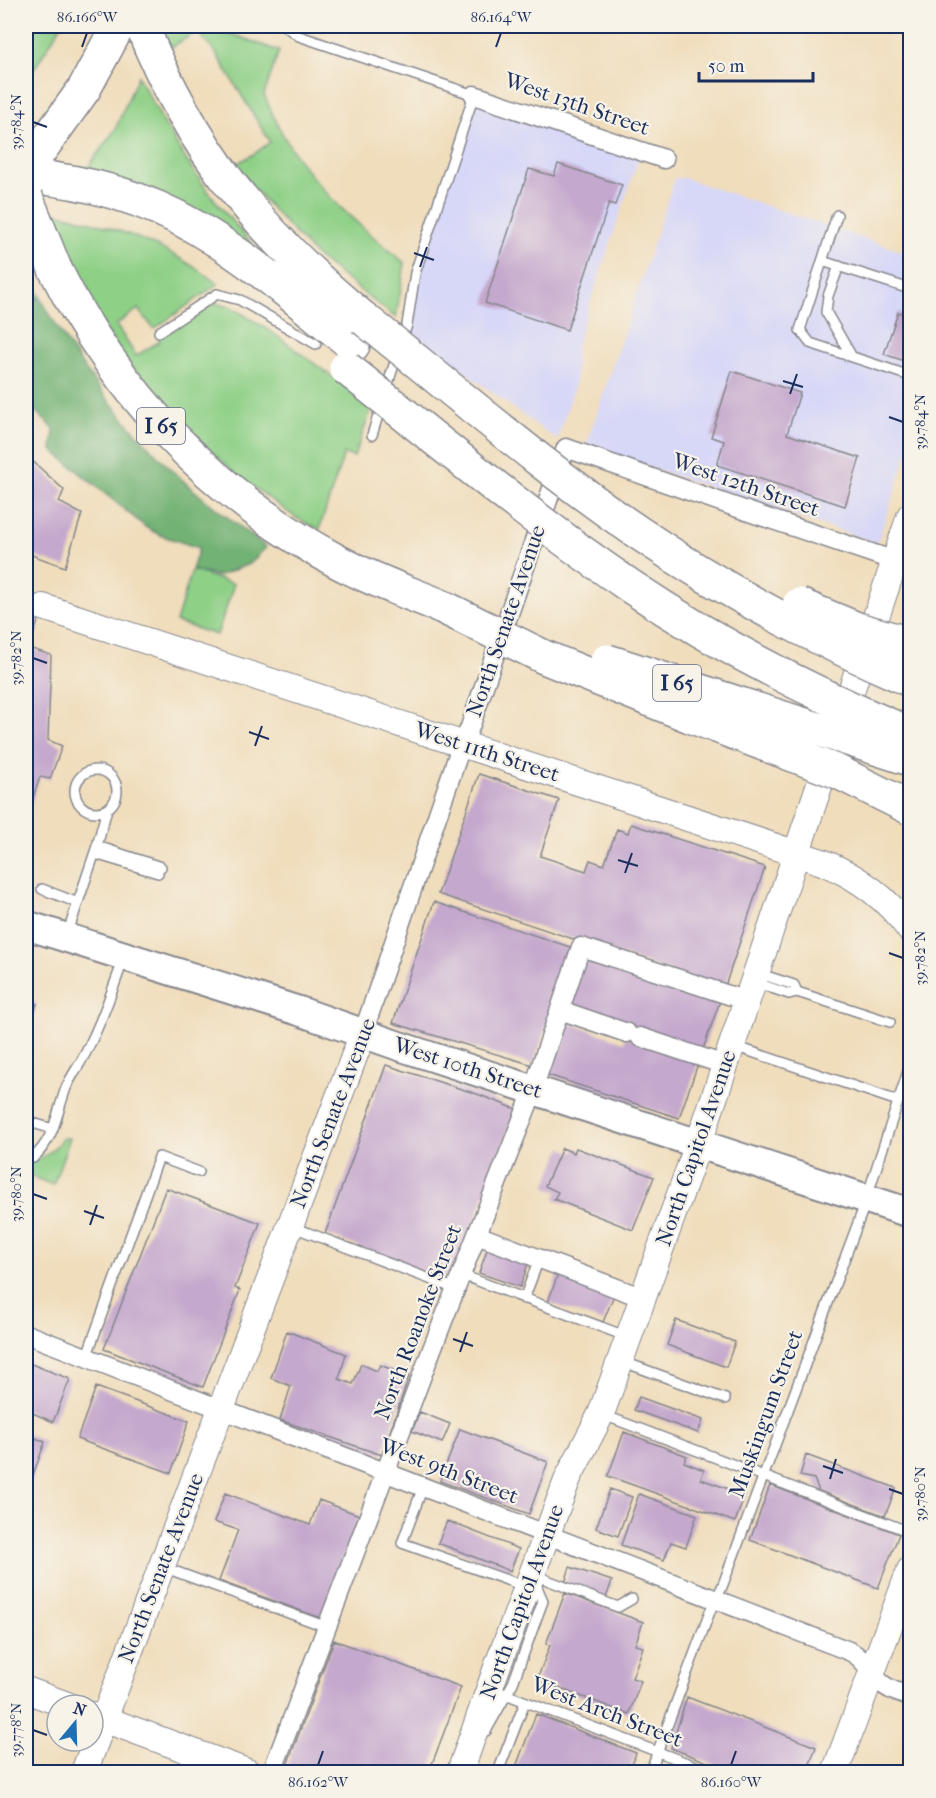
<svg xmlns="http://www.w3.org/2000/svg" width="936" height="1798" font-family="'IM FELL French Canon',serif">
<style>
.built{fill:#d7d7f8}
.green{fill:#8fd087;stroke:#558072;stroke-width:1.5}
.forest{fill:#73b274;stroke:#477069;stroke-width:1.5}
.building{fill:#c5a8cd}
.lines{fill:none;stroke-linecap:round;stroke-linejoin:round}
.lane-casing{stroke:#86868d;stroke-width:12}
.street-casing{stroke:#86868d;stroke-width:21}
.secondary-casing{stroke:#86868d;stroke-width:28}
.primary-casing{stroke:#86868d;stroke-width:32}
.highway-casing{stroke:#86868d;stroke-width:36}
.lane{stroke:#fff;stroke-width:9}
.street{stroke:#fff;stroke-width:18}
.secondary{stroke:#fff;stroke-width:26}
.primary{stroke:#fff;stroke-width:28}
.highway{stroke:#fff;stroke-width:33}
.highway-bridge-casing{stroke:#86868d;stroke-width:36;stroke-linecap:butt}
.highway-bridge{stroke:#fff;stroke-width:33}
.ticks{fill:none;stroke:#1b2f5e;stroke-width:2}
.labels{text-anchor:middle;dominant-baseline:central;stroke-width:4.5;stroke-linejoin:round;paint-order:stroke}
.shield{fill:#f7f3e8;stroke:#5d6a87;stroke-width:1.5}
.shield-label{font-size:21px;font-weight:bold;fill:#1b2f5e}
.street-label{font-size:22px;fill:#1b2f5e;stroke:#f7f3e8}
.neatline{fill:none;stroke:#1b2f5e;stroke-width:2}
.ticks-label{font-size:15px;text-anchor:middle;fill:#1b2f5e}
</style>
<rect width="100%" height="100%" fill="#f7f3e8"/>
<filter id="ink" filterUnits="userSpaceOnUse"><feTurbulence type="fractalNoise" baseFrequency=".0167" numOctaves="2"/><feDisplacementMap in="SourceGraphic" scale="12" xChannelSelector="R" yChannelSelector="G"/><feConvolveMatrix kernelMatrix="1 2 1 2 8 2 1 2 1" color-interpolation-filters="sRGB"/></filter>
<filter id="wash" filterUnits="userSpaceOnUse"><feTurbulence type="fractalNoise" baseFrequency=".008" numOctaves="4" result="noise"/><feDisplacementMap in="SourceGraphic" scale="24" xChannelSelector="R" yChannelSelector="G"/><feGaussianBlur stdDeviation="1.35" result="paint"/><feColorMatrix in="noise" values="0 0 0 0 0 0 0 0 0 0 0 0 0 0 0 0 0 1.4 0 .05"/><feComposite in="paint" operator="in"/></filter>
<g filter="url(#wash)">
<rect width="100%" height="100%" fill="#f0ddbc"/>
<!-- built -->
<path class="built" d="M474,95L641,151L580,333L576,347L575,385L557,440L413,334L407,325L415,273Z
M675,178H684L910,254V447L877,543L586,446Z"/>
<!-- green -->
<path class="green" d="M26,26H61L26,82Z
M159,26H199L203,28L204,26H209L279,51L264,95C270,108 275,121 282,133C311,186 359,226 405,263L396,318L316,256L254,189L236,164L254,154L270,142L216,53L197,31L169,49Z
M138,76C155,106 170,136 189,164C213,201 243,235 274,267L85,171L115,130Z
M53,212C113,226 169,245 218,284L154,329L138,309L116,325L136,356L160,341L158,337L210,302L231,307L269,330L361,398L371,410L354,457L344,454L319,530L295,517L237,475L175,419L119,352L60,251Z
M26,268L40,297L26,306Z
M192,570L234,584L217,635L176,622Z
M63,1138H70L53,1185L26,1174V1165C42,1159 52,1152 63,1138Z"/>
<!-- forest -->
<path class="forest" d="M40,297C79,369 130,432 190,487C214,508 241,527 266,547L251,563L219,576L192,570L199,548L160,535L147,528L52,450L54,429L26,402V306Z"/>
<g id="blocks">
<!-- building -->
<path class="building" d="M558,164L622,185L615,205L609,203L567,330L485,303L529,169L554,176Z
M898,312L910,316V363L884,354Z
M732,371L800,393L787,434L860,458L845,506L717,465L724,441L711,437Z
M26,455L64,490L59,502L82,514L65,567L26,553Z
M46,598L29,648L51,655L48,740L62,746L50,779L40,777L26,818V637L37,605Z
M479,774L559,800L540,856L586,871L590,860L604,865L617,829L628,833L631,824L765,867L724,989L438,894Z
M434,902L573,948L533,1065L393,1023Z
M586,953L721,998L679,1118L545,1074L563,1021L624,1042L630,1026L568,1005Z
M26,1000L37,1004L26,1036Z
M386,1065L477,1094L516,1109L452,1282L325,1234Z
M562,1148L574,1153L576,1148L654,1177L633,1230L554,1199L558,1192L545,1186Z
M166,1188L260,1223L235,1288L240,1290L203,1387L104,1349Z
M488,1247L529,1261L520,1287L479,1273Z
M558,1274L614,1295L603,1322L548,1302Z
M676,1320L735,1342L726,1367L667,1345Z
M287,1331L346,1354L339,1379L353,1384L361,1364L377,1371L380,1365L409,1376L382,1455L280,1420L291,1386L271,1378Z
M26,1362L70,1379L53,1422L26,1410Z
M96,1387L189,1421L171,1473L77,1439Z
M639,1397L703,1420L698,1433L634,1410Z
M420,1412L450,1424L442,1443L412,1431Z
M460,1429L548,1462L529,1514L440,1481Z
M624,1432L687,1456L684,1462L704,1470L701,1479L745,1495L735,1522L608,1476Z
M26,1434L45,1442L29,1486L26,1484Z
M806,1455L896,1488L885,1516L819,1491L814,1479L800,1476Z
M770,1485L899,1534L878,1588L750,1540Z
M610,1489L632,1497L618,1536L596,1528Z
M225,1493L310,1525L319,1500L359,1515L321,1618L219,1581L238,1530L214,1522Z
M639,1494L697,1515L686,1547L671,1542L664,1560L621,1545Z
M447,1521L519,1549L510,1571L438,1543Z
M570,1567L612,1581L606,1598L565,1583Z
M565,1593L643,1622L635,1645L643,1647L632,1678L641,1681L629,1714L537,1680L550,1645L546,1644Z
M334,1640L461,1687L429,1772H299L286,1768Z
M687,1697L816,1747L807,1772H733L671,1748Z
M536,1714L636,1753L629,1772H514Z"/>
</g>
</g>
<g filter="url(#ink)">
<use href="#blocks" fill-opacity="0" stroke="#86868d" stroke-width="1.5"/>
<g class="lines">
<!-- lane casing -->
<g class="lane-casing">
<path id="lane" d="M285,26L299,36L474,95L415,273L407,325L402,341
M837,215L800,330L810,343L910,376
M822,261L910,289
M839,266L828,296L826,312L852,357
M159,332L217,294L240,300L316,344
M372,435L397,355
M75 791a21 21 0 1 1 42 0a21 21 0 1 1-42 0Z
M97,846L161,867
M95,854L158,873
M42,889L78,903
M67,935L97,846L107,809
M757,973L794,985L797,992L890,1022
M754,982L789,994L797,992
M734,1046L898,1101
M26,1121L53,1129
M26,1156L33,1158C55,1138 56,1115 66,1088C72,1074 82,1062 88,1048C103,1019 113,988 124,958
M293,1227L456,1289
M462,1275L628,1337
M524,1299L539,1259
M86,1358L159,1157L199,1172
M621,1361L725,1399
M601,1414L910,1532
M423,1487L402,1543L524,1586
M163,1567L327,1627
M534,1575L618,1607L632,1599
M492,1689L711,1772
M486,1731L513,1683L543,1601L535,1582
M498,1772L525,1702
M650,1772L711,1609L722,1587L862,1212L910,1065"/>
</g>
<!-- street casing -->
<g class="street-casing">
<path id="street" d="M474,95L664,159
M560,1010L627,1033
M363,1033L457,758L470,727L566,448L758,515L910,566
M640,1037L725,1065
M477,1235L643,1298
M26,1334L849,1651C865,1658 868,1671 880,1682C888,1690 900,1693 910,1697
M272,1772L432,1349L527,1107L581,947L747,1001"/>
</g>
<!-- secondary casing -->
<g class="secondary-casing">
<path id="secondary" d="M43,607L822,862C857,876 888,899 910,930
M26,1690L67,1705
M93,1715L247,1772
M84,1772L363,1033
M460,1772L496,1670L568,1478L601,1414L705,1125L910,516
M835,1772L910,1570"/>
</g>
<!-- primary casing -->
<g class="primary-casing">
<path id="primary" d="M26,925L299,1011L399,1046L910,1213"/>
</g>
<!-- highway casing -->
<g class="highway-casing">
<path id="highway" d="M142,26C191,149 261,235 363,318
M26,170L84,89L118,26
M26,176C84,181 144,197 195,227C252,260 302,304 353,345
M55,269C116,392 213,495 335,560C369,579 407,592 443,607"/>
</g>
<!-- lane -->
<use href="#lane" class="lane"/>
<!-- street -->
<use href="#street" class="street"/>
<!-- secondary -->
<use href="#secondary" class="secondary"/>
<!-- primary -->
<use href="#primary" class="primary"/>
<!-- highway -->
<use href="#highway" class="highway"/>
<!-- highway-bridge casing -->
<g class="highway-bridge-casing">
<path id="highway-bridge" d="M26,197L55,269
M363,318C454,390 543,468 639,533C724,591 816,639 910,680
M346,368C440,442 531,519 630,586C718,645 813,694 910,734
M799,605L857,629L910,644
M443,607L544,657L690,716L838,772L910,808
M607,661L910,759"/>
</g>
<!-- highway-bridge -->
<use href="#highway-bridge" class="highway-bridge"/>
</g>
</g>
<!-- ticks -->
<path class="ticks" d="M82,47L87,33M496,47L501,33M33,122L47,127M414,253L434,260M420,267L427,247M783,381L803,387M790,394L797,374M889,417L903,422M33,658L47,663M249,732L269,739M255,746L262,726M618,860L638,866M625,873L632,853M889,953L903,958M33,1194L47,1199M84,1211L104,1218M90,1225L97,1205M453,1339L473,1346M460,1352L467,1332M823,1466L843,1473M830,1479L836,1459M889,1489L903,1494M33,1730L47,1735M318,1765L323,1751M731,1765L736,1751"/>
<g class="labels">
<!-- shield labels -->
<g class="shield">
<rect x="137" y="408" width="48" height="36" rx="4.5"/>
<rect x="653" y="665" width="48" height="36" rx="4.5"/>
</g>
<g class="shield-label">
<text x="161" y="426">I 65</text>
<text x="677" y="683">I 65</text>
</g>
<!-- street labels -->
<g class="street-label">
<text transform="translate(577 104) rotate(19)">West 13th Street</text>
<text transform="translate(746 485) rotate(19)">West 12th Street</text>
<text transform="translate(506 621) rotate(-71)">North Senate Avenue</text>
<text transform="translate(487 752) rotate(18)">West 11th Street</text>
<text transform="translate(468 1068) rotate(18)">West 10th Street</text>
<text transform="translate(333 1113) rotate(-69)">North Senate Avenue</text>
<text transform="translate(696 1148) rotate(-71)">North Capitol Avenue</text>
<text transform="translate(418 1322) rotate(-69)">North Roanoke Street</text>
<text transform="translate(766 1414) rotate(-70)">Muskingum Street</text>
<text transform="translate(449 1471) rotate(21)">West 9th Street</text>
<text transform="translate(161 1568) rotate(-69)">North Senate Avenue</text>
<text transform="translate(522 1602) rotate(-70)">North Capitol Avenue</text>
<text transform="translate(607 1712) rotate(21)">West Arch Street</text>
</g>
</g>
<!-- margin -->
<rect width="936" height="1798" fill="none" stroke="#f7f3e8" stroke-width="66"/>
<!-- north arrow -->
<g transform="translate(75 1723) rotate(19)"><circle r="28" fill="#f7f3e8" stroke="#9fa5b1" stroke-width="1.5"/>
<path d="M0-4.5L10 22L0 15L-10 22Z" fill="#1f6fb2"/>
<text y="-9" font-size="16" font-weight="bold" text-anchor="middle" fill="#1b2f5e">N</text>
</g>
<!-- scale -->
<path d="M699 72v9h114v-9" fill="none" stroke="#1b2f5e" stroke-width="3"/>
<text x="708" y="72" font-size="18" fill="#1b2f5e" stroke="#f7f3e8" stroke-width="4.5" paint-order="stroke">50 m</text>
<rect x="33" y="33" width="870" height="1732" class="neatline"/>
<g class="ticks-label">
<text x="87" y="22">86.166°W</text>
<text x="501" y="22">86.164°W</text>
<text transform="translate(16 122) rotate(-90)" y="5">39.784°N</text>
<text transform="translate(920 422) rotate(-90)" y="5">39.784°N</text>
<text transform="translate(16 658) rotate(-90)" y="5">39.782°N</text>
<text transform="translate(920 958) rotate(-90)" y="5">39.782°N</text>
<text transform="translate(16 1194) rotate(-90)" y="5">39.780°N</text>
<text transform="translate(920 1494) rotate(-90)" y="5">39.780°N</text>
<text transform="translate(16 1730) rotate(-90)" y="5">39.778°N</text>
<text x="318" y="1787">86.162°W</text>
<text x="731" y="1787">86.160°W</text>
</g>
</svg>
